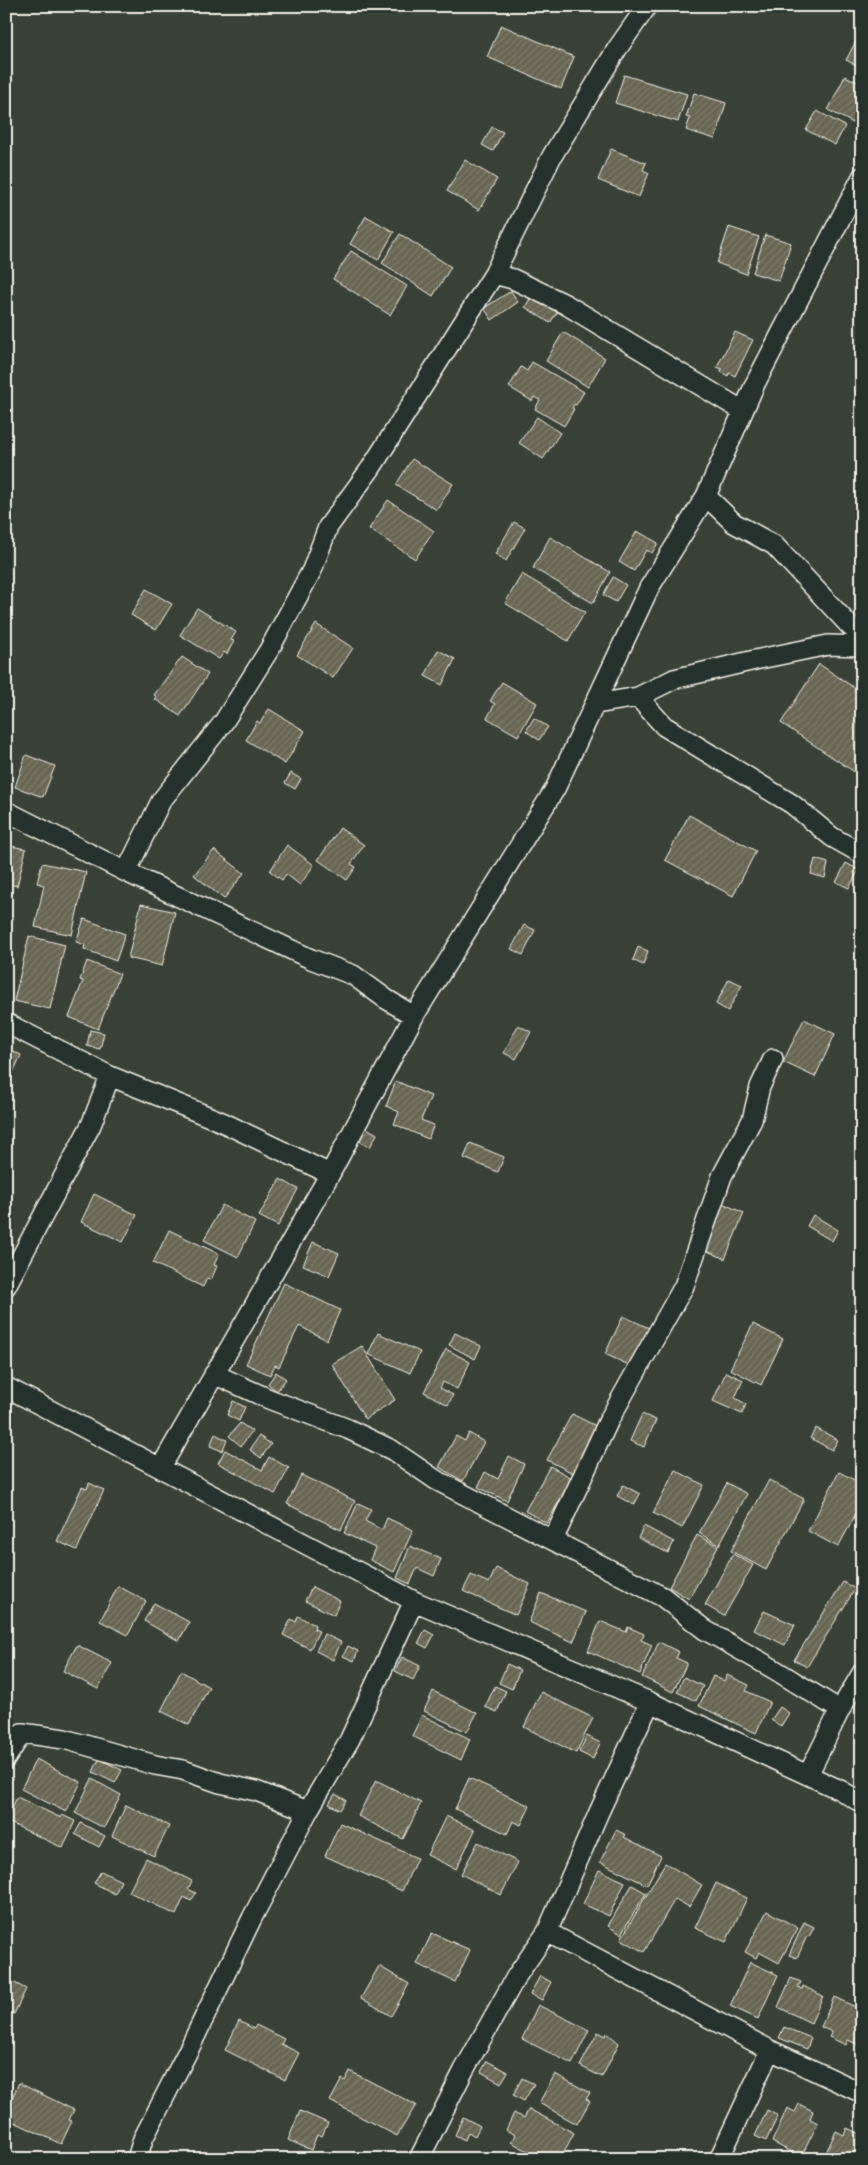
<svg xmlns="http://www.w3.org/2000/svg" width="868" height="2165" font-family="Sriracha,sans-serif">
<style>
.building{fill:url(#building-hatch);stroke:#f4f1e8}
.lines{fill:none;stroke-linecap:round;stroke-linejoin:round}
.minor-casing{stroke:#f4f1e8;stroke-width:22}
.minor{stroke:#26332d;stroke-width:19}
</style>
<defs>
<pattern id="building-hatch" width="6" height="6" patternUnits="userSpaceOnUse" patternTransform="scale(1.25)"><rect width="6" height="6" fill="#686652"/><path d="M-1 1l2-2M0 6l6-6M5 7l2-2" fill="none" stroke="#7e7c6b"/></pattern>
</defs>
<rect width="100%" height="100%" fill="#3a4238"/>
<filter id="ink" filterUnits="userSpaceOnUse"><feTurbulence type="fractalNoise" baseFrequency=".02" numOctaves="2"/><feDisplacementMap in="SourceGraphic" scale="10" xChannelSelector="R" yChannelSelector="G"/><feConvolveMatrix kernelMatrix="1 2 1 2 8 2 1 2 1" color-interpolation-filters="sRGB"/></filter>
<g filter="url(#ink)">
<!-- building -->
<path class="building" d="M501,25L574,57L561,89L487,57Z
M861,32H862V68L846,60Z
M624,75L687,94L678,122L615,103Z
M845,76L862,84V116L857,125L828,110Z
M694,93L726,103L715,139L686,130L690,118L686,117Z
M817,111L845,126L835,145L806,130Z
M492,127L503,132L493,151L482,145Z
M611,149L646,163L643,170L649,173L639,197L598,180Z
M465,160L497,179L479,210L447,191Z
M366,216L394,232L378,260L350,244Z
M729,227L759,237L746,274L717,263Z
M400,234L451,267L433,296L382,263Z
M765,235L791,243L779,281L753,273Z
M351,251L407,286L390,315L333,279Z
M511,291L518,302L492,320L484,308Z
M533,294L558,311L550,323L525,307Z
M563,332L605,358L588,387L546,361Z
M735,332L753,340L735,376L729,373L728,376L721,372L722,369L717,367Z
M532,362L584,392L576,405L574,404L572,408L574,409L564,426L535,409L540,400L534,397L532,401L509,387L521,367L527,371Z
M537,417L560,433L543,459L519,443Z
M412,459L453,484L437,510L396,485Z
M388,500L434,531L415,559L369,529Z
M514,522L525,528L506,561L495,554Z
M637,531L658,543L652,553L646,550L634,571L619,562Z
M550,537L610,572L593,603L533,568Z
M522,574L585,612L568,641L505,603Z
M613,577L626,585L616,602L603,595Z
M146,589L172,604L156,630L131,615Z
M197,608L236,632L231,640L234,641L227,654L224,652L219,659L180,635Z
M316,624L353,648L333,678L297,655Z
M438,650L455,659L442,685L425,676Z
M182,657L208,674L180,716L155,699L157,697L154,695Z
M819,664L862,693V777L781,723Z
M502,682L537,703L518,736L487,718L495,704L490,701Z
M269,709L305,731L285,764L246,740L257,721L260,723Z
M534,718L548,727L539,740L526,731Z
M26,755L55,766L43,797L15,787Z
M291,773L301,779L295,789L285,783Z
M689,815L756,851L733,896L665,860Z
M340,828L364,845L351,864L356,867L347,880L318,860Z
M6,845L26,849L17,886L6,883Z
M287,845L314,865L300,885L286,874L282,880L270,871Z
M214,850L244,873L224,899L194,875Z
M815,859L828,863L825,878L811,874Z
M42,863L86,872L72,935L35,927L44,885L37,883Z
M846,863L859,870L849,888L836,882Z
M141,904L175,912L162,966L128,958Z
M84,919L125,934L116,961L84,949L85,945L76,942Z
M862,920V935L856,932Z
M524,925L535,930L523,955L511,949Z
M29,936L65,945L50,1009L14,1001Z
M638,947L648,951L643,965L633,960Z
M87,961L120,974L98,1029L69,1017L83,981L80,980Z
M729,979L742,985L728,1011L716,1004Z
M804,1019L835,1034L815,1077L783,1062Z
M518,1025L531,1032L516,1059L504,1053Z
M90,1030L104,1033L100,1049L87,1046Z
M6,1048L21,1055L6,1088Z
M396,1081L431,1096L421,1120L434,1125L428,1139L394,1124L399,1112L386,1106Z
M365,1127L377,1134L370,1147L358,1140Z
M470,1143L504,1157L498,1172L464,1158Z
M280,1179L298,1189L278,1226L259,1216Z
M94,1194L137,1215L123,1242L81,1222Z
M722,1203L744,1213L725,1259L703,1249Z
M222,1205L255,1222L238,1257L204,1240Z
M813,1215L838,1230L832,1241L807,1226Z
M169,1230L219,1254L214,1265L217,1266L211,1280L207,1278L203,1287L153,1263Z
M313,1242L339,1253L329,1276L303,1265Z
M284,1283L340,1310L327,1340L299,1326L279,1367L275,1365L270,1375L246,1364Z
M623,1316L649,1328L631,1366L605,1354Z
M753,1324L783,1339L761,1385L730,1369Z
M378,1333L420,1352L410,1373L368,1354Z
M455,1333L481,1346L475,1359L449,1345Z
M362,1346L395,1400L365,1419L332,1364Z
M446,1349L470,1362L457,1389L443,1382L440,1388L453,1395L448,1405L424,1392Z
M276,1372L286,1379L277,1391L268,1384Z
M726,1372L743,1380L735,1398L746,1404L742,1414L713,1401Z
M233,1401L245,1407L239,1421L227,1415Z
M572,1414L598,1427L573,1473L547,1460Z
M642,1414L656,1420L644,1447L630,1441Z
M240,1423L252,1431L241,1446L229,1436Z
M816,1428L838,1440L832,1450L810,1438Z
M469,1433L484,1442L463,1481L439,1467L456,1436L465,1441Z
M215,1434L227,1440L222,1451L210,1446Z
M259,1436L271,1444L261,1458L250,1450Z
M225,1450L262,1470L269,1457L289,1468L275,1494L218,1463Z
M509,1456L524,1464L507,1501L478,1487L485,1472L498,1479Z
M550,1466L572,1478L547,1523L525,1511Z
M675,1470L704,1485L682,1528L653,1513Z
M839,1472L862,1484V1503L838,1547L808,1531Z
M301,1475L355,1501L341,1530L287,1504Z
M769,1480L804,1499L766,1570L731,1551Z
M89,1483L104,1490L77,1550L57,1541L82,1487L87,1489Z
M727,1483L747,1494L719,1545L699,1533Z
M623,1485L640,1494L634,1505L617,1496Z
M358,1503L371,1509L365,1521L382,1530L387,1518L413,1530L394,1572L370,1560L375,1548L344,1533Z
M644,1526L674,1542L668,1553L638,1538Z
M697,1535L718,1546L689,1599L669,1587Z
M410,1546L441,1559L434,1576L417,1568L410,1584L397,1578Z
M733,1554L753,1565L724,1616L705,1605Z
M496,1568L530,1584L516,1615L463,1591L471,1575L489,1583Z
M843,1582L855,1589L807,1667L794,1660Z
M118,1586L146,1601L128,1635L100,1621Z
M312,1587L340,1601L334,1615L305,1601Z
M541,1593L586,1612L573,1642L529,1622Z
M154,1603L189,1622L179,1641L144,1621Z
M764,1611L795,1625L785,1645L754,1630Z
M298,1616L315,1625L314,1629L319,1631L310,1649L283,1635L291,1619L296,1622Z
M600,1621L626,1632L628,1627L644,1634L641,1640L652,1645L640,1674L588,1651Z
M425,1630L434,1635L427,1648L418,1643Z
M324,1634L341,1642L333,1660L316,1651Z
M659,1642L679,1652L676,1658L687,1663L673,1692L642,1677Z
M77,1645L112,1663L98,1689L63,1671Z
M348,1646L358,1651L354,1661L343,1656Z
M402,1657L420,1666L413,1680L395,1671Z
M507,1664L520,1670L512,1689L499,1683Z
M181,1671L209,1687L189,1725L161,1711Z
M727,1675L749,1685L746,1691L770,1702L756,1733L699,1706L713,1676L724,1681Z
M684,1677L703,1686L696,1701L677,1692Z
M495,1686L506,1691L497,1712L485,1707Z
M433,1691L477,1713L467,1732L424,1711Z
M541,1692L593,1718L576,1753L524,1727Z
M780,1707L789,1713L781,1726L771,1720Z
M422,1715L470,1739L461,1760L412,1736Z
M587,1736L600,1743L593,1759L579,1752Z
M36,1759L81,1782L66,1812L21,1789Z
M99,1759L122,1770L115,1783L93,1772Z
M469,1778L530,1806L521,1825L513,1821L507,1834L455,1809Z
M92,1779L121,1795L104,1828L75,1813Z
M376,1780L421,1803L403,1839L358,1816Z
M335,1794L346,1800L340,1810L329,1804Z
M17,1797L61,1818L62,1815L75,1821L63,1848L6,1821Z
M126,1805L169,1826L154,1856L112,1836Z
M446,1816L475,1830L456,1869L427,1855Z
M81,1823L105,1836L99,1847L75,1834Z
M340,1823L417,1858L402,1891L325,1856Z
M616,1830L626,1835L624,1837L661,1856L647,1885L600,1862Z
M478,1842L518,1862L501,1895L461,1874Z
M146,1858L192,1881L188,1889L196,1893L191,1901L184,1897L176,1915L129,1892Z
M665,1863L702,1885L689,1907L675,1899L644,1952L621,1939Z
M599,1870L625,1882L609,1916L583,1904Z
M101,1871L121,1881L115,1894L94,1883Z
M716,1883L747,1898L726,1942L695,1928Z
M632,1885L646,1893L621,1934L608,1926Z
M767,1911L798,1928L779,1963L759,1952L756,1958L745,1952Z
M804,1922L814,1927L809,1937L807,1936L797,1958L789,1955Z
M432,1933L470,1950L455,1982L417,1964Z
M750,1962L778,1975L758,2019L730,2006Z
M379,1966L409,1984L391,2016L361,1998Z
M540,1976L551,1982L542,2000L530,1994Z
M791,1978L801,1982L798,1988L802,1989L803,1986L823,1996L811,2023L778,2007Z
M11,1981L26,1989L14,2014L6,2010V1991Z
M834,1997L862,2010V2039L859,2045L848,2040L846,2045L829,2037L832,2032L821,2027Z
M538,2005L589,2030L572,2064L522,2039Z
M239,2021L254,2029L256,2025L284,2039L281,2044L299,2053L285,2080L225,2050Z
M784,2027L811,2038L807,2049L779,2038Z
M598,2032L606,2036L607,2033L619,2043L602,2077L580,2066Z
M487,2061L508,2072L501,2083L481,2072Z
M350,2071L416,2105L397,2136L330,2101L342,2079L345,2081Z
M555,2074L590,2093L586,2099L590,2101L577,2124L539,2103Z
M522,2078L534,2084L524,2101L513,2095Z
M19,2083L74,2110L69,2120L72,2121L61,2144L6,2118V2110Z
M799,2104L813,2111L810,2119L818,2123L801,2157L772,2142L787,2108L795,2112Z
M529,2109L574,2133L560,2159H543L511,2142L515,2135L506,2130L514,2113L524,2118Z
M767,2110L778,2116L766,2141L755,2136Z
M300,2111L328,2123L322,2136L317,2135L311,2150L288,2140Z
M463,2117L480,2126L475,2136L468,2132L465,2140L455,2135Z
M847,2128L860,2134L857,2141L862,2143V2153L859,2159H823L836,2131L844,2135Z"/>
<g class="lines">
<!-- minor casing -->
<g class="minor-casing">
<path id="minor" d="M494,274L513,279L565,304L743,411
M706,496L734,523L774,545L851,627L862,635
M638,697L664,726L792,804L832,837L862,854
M596,704L638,697L674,679L755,660L828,645L862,646
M6,811L126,872L311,959L353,975L386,999L414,1016
M126,872L161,801L223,723L269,650L312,570L328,527L371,468L494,274L552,156L617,49L647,6
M6,1023L110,1076L222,1122L330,1174
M6,1286L91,1125L110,1076
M214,1374L269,1399L348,1429L392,1450L436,1480L663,1597L705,1630L772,1668L840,1710
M6,1387L414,1601L650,1702L840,1790L862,1803
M161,1467L330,1174L414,1016L555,789L649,588L706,496L755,384L862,177
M553,1540L609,1420L684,1286L722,1176L752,1120L760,1087L773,1059
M6,1758L22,1733L64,1739L155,1765L183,1770L220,1783L256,1791L308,1811
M808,1775L840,1710L862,1673
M547,1932L770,2050L862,2093
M137,2159L143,2139L192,2043L252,1918L308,1811L350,1739L414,1601
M419,2159L464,2070L516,1977L547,1932L599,1812L650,1702
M719,2159L770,2050"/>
</g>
<!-- minor -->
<use href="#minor" class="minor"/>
</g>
</g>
<!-- margin -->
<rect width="868" height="2165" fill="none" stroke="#26332d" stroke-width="25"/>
<rect x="12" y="12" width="843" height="2140" fill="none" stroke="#f4f1e8" stroke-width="2" filter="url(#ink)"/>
</svg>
